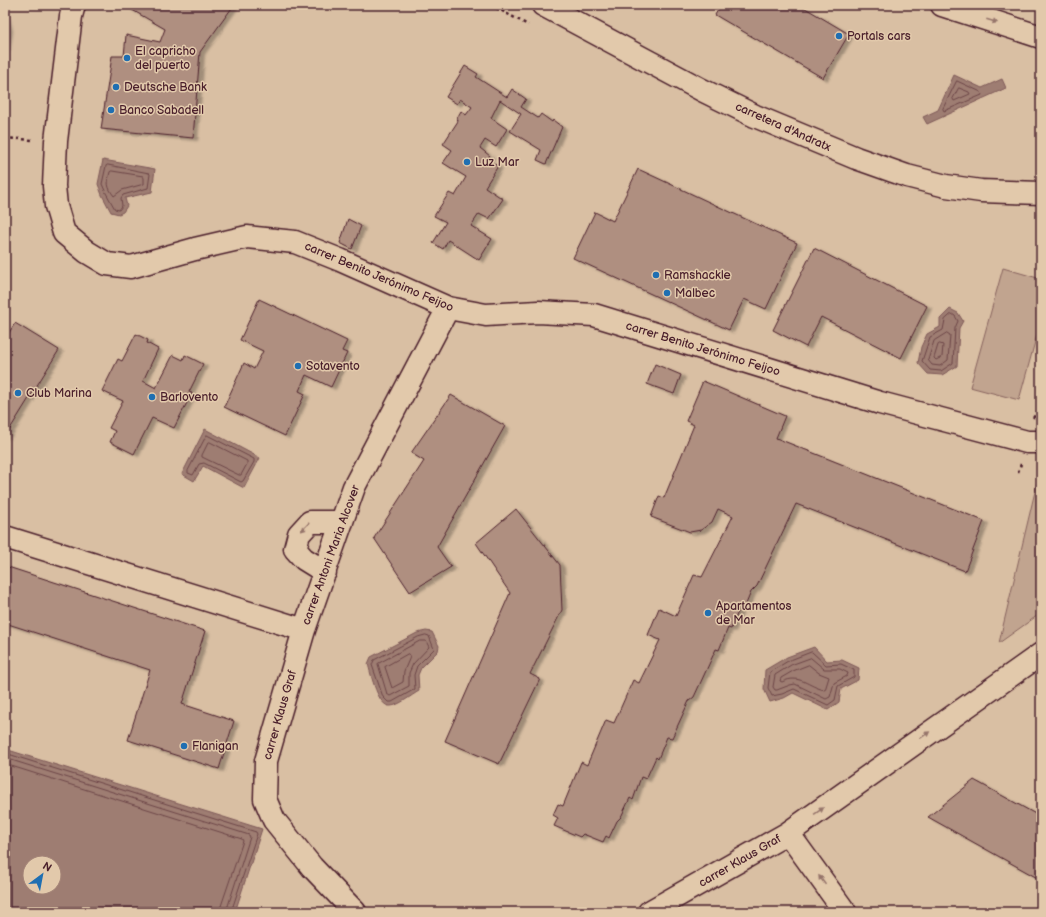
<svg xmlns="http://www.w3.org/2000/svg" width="1046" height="917" font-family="'Balsamiq Sans',sans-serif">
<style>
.green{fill:#c1a48f;stroke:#86625d}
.water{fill:#9e7d72;stroke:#7c5756;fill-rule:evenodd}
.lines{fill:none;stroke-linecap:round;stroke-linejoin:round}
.shore{stroke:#6c4547;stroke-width:1}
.building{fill:#af8f80;stroke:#4a1f2b;filter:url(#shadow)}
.minor-casing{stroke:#4a1f2b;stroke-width:25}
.major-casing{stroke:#4a1f2b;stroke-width:25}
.path{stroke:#4a1f2b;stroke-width:2.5;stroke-dasharray:3 3;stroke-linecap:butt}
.minor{stroke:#e2c9ab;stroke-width:22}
.major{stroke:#e2c9ab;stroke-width:22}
.oneway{fill:#96746b}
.poi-dot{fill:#1f6fb2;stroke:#e2c9ab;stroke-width:1.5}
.labels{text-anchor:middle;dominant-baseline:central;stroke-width:3;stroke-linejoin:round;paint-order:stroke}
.poi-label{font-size:12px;fill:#4a1f2b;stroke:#e2c9ab;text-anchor:start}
.street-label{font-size:12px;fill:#4a1f2b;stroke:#e2c9ab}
</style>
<defs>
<filter id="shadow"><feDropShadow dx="4.5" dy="2.5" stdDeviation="1" flood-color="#0004"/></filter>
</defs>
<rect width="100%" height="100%" fill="#d9bfa3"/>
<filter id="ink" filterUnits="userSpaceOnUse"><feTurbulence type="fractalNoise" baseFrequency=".025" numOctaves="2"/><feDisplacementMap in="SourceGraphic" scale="8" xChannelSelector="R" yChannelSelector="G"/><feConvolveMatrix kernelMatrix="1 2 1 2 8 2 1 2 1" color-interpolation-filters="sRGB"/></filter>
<g filter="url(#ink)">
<!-- green -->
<path class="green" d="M1003,268L1041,279V320L1019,400L970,387Z
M1041,482V613L999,643L1037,483Z"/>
<!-- water -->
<path class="water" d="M954,75L982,88L1002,79L1006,88L927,124L923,117L938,110Z
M103,160L155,169L152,192L125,198L127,206L123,212L119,214L111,212L102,195L98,184Z
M950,309L958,313L963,321L959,328L957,366L942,375L928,374L918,363L921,347L927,334L940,327V319Z
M205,429L260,458L244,488L203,466L194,481L182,474Z
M426,631L432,632L439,646L438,651L421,668L418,675L419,691C412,695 398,706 391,706C378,708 371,674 368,664L371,657L417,633Z
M814,647L827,661L842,660L859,668L858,680L841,689L839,702L828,710L793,693L784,698L770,702L764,689L765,670L787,657Z
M5,749L262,829L235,912H5ZM30,863H54V887H30Z"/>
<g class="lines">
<!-- shore -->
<path class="shore" d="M957,81L981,92L982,95L944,111L943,109Z
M959,88L969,92L970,94L954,101L953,99Z
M108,165L149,173L150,174L148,188L123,195L121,198L122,206L119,210L115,209L106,193L102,184L106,166Z
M112,171L143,176L144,178V184L122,190L114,196C107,187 107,183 110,172Z
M952,314L955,316L958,321L955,328L953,363L941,371L930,370L922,361L930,337L943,330L945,320Z
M947,333L950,335L948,360L940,366L932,365L928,360L934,341Z
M940,344L943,345L942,357L936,360L934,358L938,345Z
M207,435L254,459V462L243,481L241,482L204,463L199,464L193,475L188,473V471Z
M210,442L247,461V464L241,475H239L202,457V455L208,443Z
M426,635L429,636L434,649L417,666L414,675L415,689L392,702H388L383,697L372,665L374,660L418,637Z
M420,641H426L429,647L413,664L409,673V686L390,696L387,694L378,664Z
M812,652L826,665L841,664L854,670V677L838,686L835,700L828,705L794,689L782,694L772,696L768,688L770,672L788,661Z
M408,654L410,657L404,671L403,682L392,688L385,667Z
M811,658L824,669H840L848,673L847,676L834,683L830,697L826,699L795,684L790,685L777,690H775L773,687L775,675L791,665Z
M809,665L819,673L829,677L825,690C808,687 800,673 782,682L780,681L781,678L793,671Z
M5,753L256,832L257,834L231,912
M5,758L249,835L250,837L226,912
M5,764L242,839L243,841L221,906L220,912"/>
</g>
<!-- building -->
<path class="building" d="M128,5H234L200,52L193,138L101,129L112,56H124L126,35L160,42L165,29L127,7Z
M721,5H800L849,34L823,78L715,15Z
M5,16L8,29L5,49Z
M465,66L478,74L476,77L507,97L512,89L526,99L521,107L538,118L541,114L552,122L553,120L562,127L546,164L537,160L541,150L510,131L521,114L500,100L491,118L507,129L496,147L485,140L480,148L490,156L487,160L498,166L485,187L503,199L489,219L479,214L471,226L492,239L479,260L448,240L443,249L433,243L446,222L434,216L449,193L455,196L466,177L443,163L452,150L443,144L458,121L457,118L461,111L466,115L472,107L460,99L457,104L446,97Z
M638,169L797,243L766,309L744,299L729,330L573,258L595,212L613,221Z
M348,219L361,226L352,249L340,243Z
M814,248L927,306L901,358L821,317L806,347L773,330Z
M259,299L347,341L342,351L347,353L331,387L306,375L299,391L305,394L285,436L224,407L244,363L254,369L263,351L240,340Z
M15,323L59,350L5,437V339Z
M136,334L148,340L147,343L158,349L143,381L156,388L173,355L183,360L185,355L203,364L189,392L192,393L174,428L152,418L134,454L110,442L115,431L109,428L123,401L102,391L118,359L122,361Z
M655,364L681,375L674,394L647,384Z
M703,381L785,416L776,438L984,521L965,571L796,504L757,586L751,592L744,609L740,607L731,629L728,628L719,650L716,649L694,697L689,701L672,738L667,737L658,759L656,757L646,779L641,777L633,800L630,798L621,817L617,821L609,838L606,836L603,842L583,834L580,837L554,826L558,818L553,815L558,804L563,806L581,762L587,765L606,720L614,723L633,680L639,683L660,640L648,635L659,608L676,616L694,575L702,577L733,516L718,509L712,522L701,530L690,532L651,517L659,496L664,498L694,425L686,421Z
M451,395L505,426L437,547L451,567L410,592L374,538L424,461L411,453Z
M516,509L560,565L562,610L530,674L540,679L499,764L445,741L510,593L476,543Z
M5,566L205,631L182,704L234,721L219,769L128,740L150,670L5,623Z
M974,780L1041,817V880L928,817Z"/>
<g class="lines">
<!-- minor casing -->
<g class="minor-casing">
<path id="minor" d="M74,5L71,16L56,141L54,186L56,206L64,233L87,252L107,264L131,267L195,249L247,237L295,242L340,260L448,308L486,315L538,312L594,315L880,403L1027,442H1041
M942,5L1041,37
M5,537L304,630
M325,572L304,559L295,549L299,534L310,522H342
M788,833L845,912
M355,912L312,867L274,820L265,799L266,761L304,630L354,487L448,308
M649,912L788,833L1041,654"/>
</g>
<!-- major casing -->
<g class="major-casing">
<path id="major" d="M543,5L702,90L755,116L856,158L907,176L946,186L981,191L1041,193"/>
</g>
<!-- path -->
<path class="path" d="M491,5L528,25
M5,138L33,140
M1033,418L1039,410L1041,405
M1018,472L1021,464"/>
<!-- minor -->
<use href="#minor" class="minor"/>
<!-- major -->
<use href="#major" class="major"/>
</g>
<!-- one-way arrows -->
<defs><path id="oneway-solid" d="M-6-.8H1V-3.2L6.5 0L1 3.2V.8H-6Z"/></defs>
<g class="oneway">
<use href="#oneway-solid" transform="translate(992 21) rotate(18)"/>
<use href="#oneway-solid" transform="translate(305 527) rotate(134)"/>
<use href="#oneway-solid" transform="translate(925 735) rotate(-35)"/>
<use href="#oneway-solid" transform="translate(819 811) rotate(-35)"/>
<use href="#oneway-solid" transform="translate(822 880) rotate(-126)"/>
</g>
</g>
<!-- markers -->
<g class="poi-dot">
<circle cx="839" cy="36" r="4"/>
<circle cx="127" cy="58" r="4"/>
<circle cx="116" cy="87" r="4"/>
<circle cx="111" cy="110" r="4"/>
<circle cx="467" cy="162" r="4"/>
<circle cx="656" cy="275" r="4"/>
<circle cx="667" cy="293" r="4"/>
<circle cx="298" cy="366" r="4"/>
<circle cx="18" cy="393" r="4"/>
<circle cx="152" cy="397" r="4"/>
<circle cx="708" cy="613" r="4"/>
<circle cx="184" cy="746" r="4"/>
</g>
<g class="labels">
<!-- poi labels -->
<g class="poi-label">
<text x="847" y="36">Portals cars</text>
<text x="135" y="51">El capricho<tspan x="135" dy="14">del puerto</tspan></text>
<text x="124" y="87">Deutsche Bank</text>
<text x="119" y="110">Banco Sabadell</text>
<text x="475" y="162">Luz Mar</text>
<text x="664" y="275">Ramshackle</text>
<text x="675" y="293">Malbec</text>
<text x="306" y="366">Sotavento</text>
<text x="26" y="393">Club Marina</text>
<text x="160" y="397">Barlovento</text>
<text x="716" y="606">Apartamentos<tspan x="716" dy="14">de Mar</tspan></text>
<text x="192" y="746">Flanigan</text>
</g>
<!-- street labels -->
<g class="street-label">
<text transform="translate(783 127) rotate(24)">carretera d'Andratx</text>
<text transform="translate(379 277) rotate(23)">carrer Benito Jerónimo Feijoo</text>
<text transform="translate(703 349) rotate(17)">carrer Benito Jerónimo Feijoo</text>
<text transform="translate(331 555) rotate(-70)">carrer Antoni Maria Alcover</text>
<text transform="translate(280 715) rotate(-74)">carrer Klaus Graf</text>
<text transform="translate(740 861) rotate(-30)">carrer Klaus Graf</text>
</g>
</g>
<!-- margin -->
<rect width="1046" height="917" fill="none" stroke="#e2c9ab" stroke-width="20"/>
<rect x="10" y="10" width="1026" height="897" fill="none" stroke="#4a1f2b" stroke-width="1.5" filter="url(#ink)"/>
<!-- north arrow -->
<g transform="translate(42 875) rotate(32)"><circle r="19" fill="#e2c9ab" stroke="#a58578"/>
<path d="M0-3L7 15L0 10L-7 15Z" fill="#1f6fb2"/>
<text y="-6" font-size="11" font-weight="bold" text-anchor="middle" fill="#4a1f2b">N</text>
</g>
</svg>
